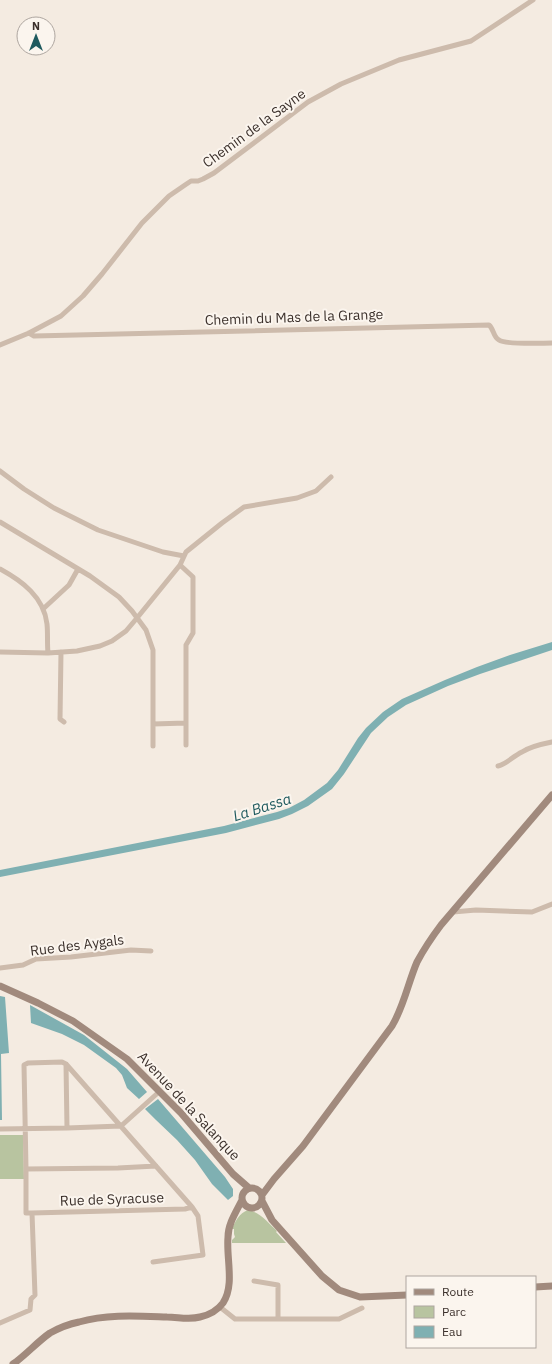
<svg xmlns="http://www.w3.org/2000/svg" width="552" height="1364" font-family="'IBM Plex Sans',sans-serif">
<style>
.green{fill:#b8c4a0}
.water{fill:#7fb0b2}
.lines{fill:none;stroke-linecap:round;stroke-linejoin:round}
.street{stroke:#cdbbac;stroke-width:5}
.secondary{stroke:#a18a7d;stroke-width:7}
.labels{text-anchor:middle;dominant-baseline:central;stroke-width:4;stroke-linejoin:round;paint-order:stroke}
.street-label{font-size:14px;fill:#3b302b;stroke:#fbf5ee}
.water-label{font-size:15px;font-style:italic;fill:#1f5a5e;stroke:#fbf5ee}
</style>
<rect width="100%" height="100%" fill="#f4ebe1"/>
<!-- green -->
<path class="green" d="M0,1135H23L24,1179H0Z
M248,1210C260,1212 268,1223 277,1231L276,1232L286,1243H232V1240L235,1237L234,1234V1229H232C235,1222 239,1213 248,1210Z"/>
<!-- water -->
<path class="water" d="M552,642V650L480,674L448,686L406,705L388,717L371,733L344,774L332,789L308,806L292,814L279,819L226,833L0,877V870L224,826L277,812L289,808L304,800L327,783L338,770L358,738L366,728L383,712L402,699L445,680L477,667L510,655Z
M0,996L5,997L9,1053L1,1054L2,1120H0Z
M30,1005L84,1035L127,1069L147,1092L139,1099L127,1088L122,1075L116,1068L84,1045L62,1034L31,1023Z
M158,1099L225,1177L233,1189V1196L228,1200L212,1184L195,1160L177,1140L156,1120L145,1109Z"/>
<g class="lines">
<!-- street -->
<path class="street" d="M29,333L34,336L489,325C494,329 493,337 499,340C506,345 541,343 552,343
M0,345L29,333L61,316L83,296L102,274L142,223L169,196L185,185L191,181H198L203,179L214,173L308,102L341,84L399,60L471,41L533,0
M0,471L24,489L54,508L98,530L163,552L184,556
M0,522L90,576L119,597L132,611L146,630L153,650V746
M180,565L193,577V633L186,645V745
M0,569C22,581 44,597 47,624C48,634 47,643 48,653
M43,609L69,585L78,569
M0,652L48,653L77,651L100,646L112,641L126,631L137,618L180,565L186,552L222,523L244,507L297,498L316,491L331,477
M61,652L60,719L64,722
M153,724L186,723
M498,766C507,764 513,756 522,752C531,746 542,744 552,742
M453,912L476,910L532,912L552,904
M0,968L23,965L36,959L71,957L131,950L151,951
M66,1064L67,1128
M0,1129L67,1128L121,1126L160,1091
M32,1213L185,1209L192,1207
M153,1262L203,1255L198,1216L192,1207L66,1064L62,1062L28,1063L24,1065L26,1169L118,1168L156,1166
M254,1281L278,1285V1319
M220,1307L235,1319H339L362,1308
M0,1323L30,1310L31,1299L35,1295L32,1213H26V1169"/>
<!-- secondary -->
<path class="secondary" d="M0,986L38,1003L73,1021L127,1059L181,1113L233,1174L249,1188
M242 1198a10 10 0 1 1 20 0a10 10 0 1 1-20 0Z
M262,1195L274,1179L303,1146L392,1026C404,1006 408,983 417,962C424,949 432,937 441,925L552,795
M262,1201L272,1220L322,1276L339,1290L360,1297L407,1295
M535,1287L552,1286
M13,1364C26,1355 37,1342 50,1333C59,1328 69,1324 79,1322C107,1314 137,1316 167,1317C178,1317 189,1320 200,1317C209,1315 217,1311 223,1303C235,1285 226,1258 228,1237C228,1224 236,1212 242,1200"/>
</g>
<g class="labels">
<!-- street labels -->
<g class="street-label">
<text transform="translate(254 128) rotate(-36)">Chemin de la Sayne</text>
<text transform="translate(294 317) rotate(-2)">Chemin du Mas de la Grange</text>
<text transform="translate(77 945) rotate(-7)">Rue des Aygals</text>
<text transform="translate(189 1106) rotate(47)">Avenue de la Salanque</text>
<text transform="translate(112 1199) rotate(-2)">Rue de Syracuse</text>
</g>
<!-- water labels -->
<g class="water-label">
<text transform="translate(262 807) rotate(-18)">La Bassa</text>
</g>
</g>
<!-- legend -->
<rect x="406" y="1276" width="130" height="72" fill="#fbf5ee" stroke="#aea6a0"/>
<rect x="414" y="1289" width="20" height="6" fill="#a18a7d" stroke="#aea6a0"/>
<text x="442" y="1296" font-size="12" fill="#3b302b">Route</text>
<rect x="414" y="1306" width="20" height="12" fill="#b8c4a0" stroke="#aea6a0"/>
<text x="442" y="1316" font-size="12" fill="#3b302b">Parc</text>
<rect x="414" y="1326" width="20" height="12" fill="#7fb0b2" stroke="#aea6a0"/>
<text x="442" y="1336" font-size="12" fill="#3b302b">Eau</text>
<!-- north arrow -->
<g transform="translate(36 36)"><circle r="19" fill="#fbf5ee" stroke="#aea6a0"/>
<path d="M0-3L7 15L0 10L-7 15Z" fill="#1f5a5e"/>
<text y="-6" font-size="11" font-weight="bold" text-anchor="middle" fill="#3b302b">N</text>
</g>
</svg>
